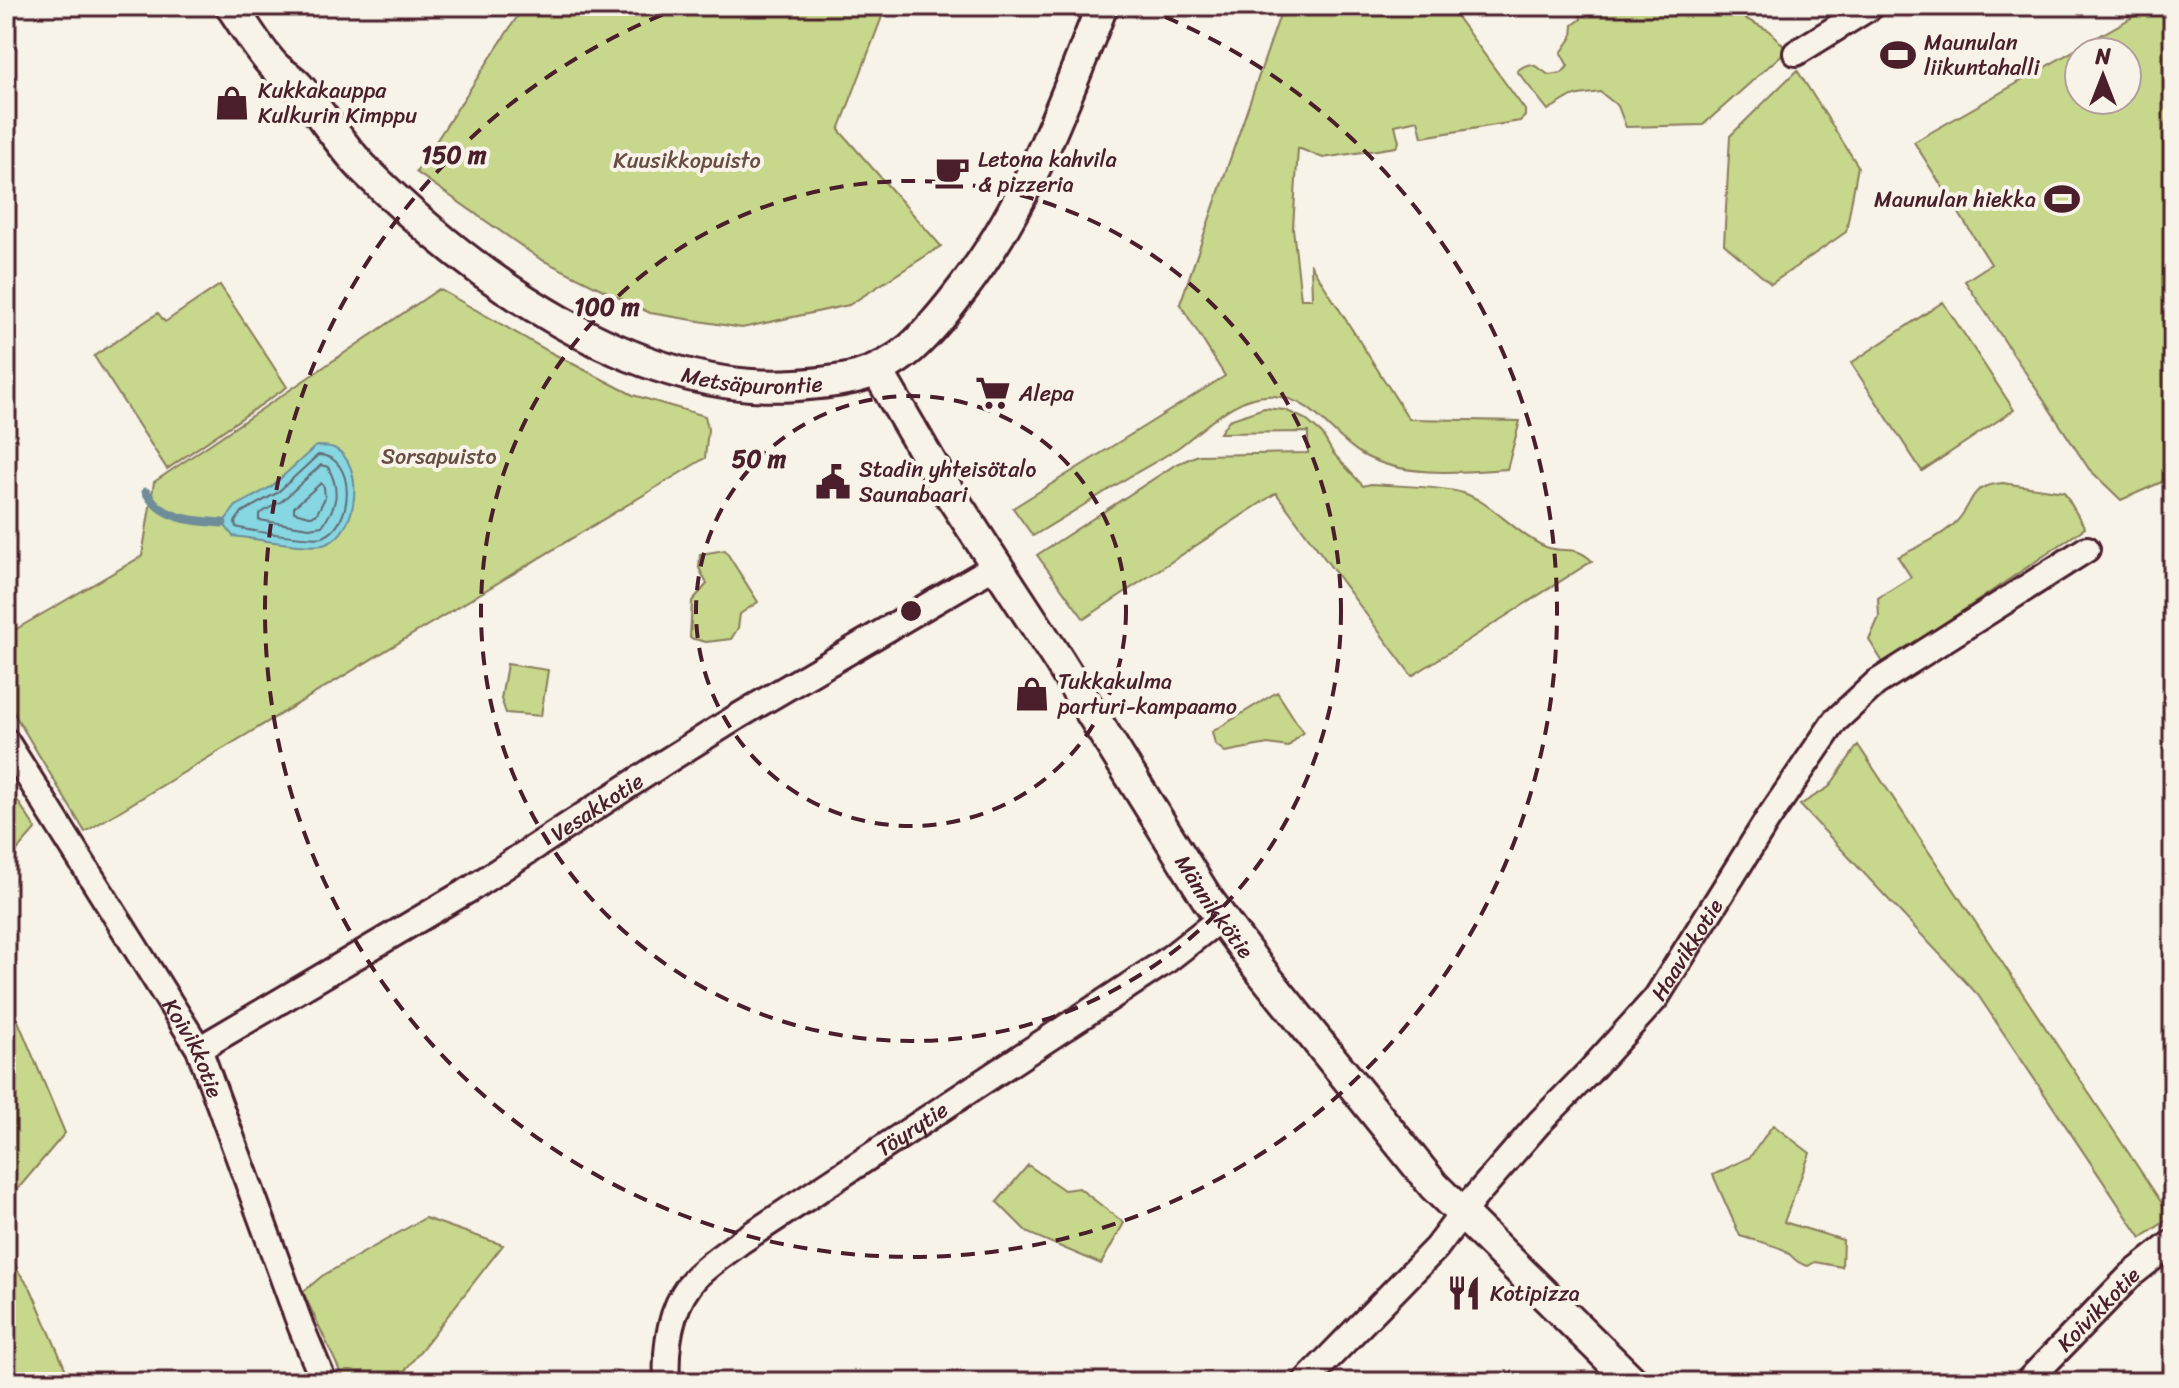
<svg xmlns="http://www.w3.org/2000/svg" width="2179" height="1388" font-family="Sriracha,sans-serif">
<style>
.green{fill:#c7d78b;stroke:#887b5b;stroke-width:2;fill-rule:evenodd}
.water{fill:#86d7e1;stroke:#6e8d98;stroke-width:2}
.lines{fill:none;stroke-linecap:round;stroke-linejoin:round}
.shore{stroke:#626974;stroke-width:2}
.stream{stroke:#6e8d98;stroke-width:9}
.minor-casing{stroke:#4a1f2b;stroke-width:30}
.tertiary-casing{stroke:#4a1f2b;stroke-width:36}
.minor{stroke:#f7f3e8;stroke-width:24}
.tertiary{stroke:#f7f3e8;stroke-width:30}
.ring{fill:none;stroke:#4a1f2b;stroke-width:4;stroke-dasharray:14 10}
.labels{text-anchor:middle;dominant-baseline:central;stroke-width:8;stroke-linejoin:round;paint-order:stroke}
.poi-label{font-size:22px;fill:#4a1f2b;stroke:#f7f3e8;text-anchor:start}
.park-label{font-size:22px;fill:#694d43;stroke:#f7f3e8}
.street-label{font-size:22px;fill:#4a1f2b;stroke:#f7f3e8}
.centre{fill:#4a1f2b;stroke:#f7f3e8;stroke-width:4}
.ring-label{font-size:24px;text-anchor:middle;font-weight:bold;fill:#4a1f2b;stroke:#f7f3e8;stroke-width:8;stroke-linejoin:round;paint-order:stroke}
</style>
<rect width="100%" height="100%" fill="#f7f3e8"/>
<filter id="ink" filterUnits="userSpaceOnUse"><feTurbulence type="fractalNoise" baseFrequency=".0125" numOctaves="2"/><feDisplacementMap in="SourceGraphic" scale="16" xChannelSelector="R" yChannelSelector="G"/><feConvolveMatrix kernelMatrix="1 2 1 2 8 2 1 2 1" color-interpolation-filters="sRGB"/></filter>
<g filter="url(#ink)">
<!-- green -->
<path class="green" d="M510,6H886L839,130L941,246L849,305L742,328L650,313L540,259L416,172L517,17Z
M1283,6H1449L1525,110V116L1520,121L1422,137L1418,120L1395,125L1399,142L1396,147L1323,158L1298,148L1293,228L1301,299H1312L1311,265L1409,419L1520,421L1507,469C1461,472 1405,478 1363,455C1330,436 1315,399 1274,396C1237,393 1206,427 1179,447C1165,457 1148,466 1132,475C1099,496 1066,516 1033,536L1013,508L1225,376L1180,304Z
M1581,6H1721L1770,31L1787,50L1703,125L1626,127L1618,106L1600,92L1572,96L1548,110L1517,71C1532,59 1535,66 1549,75L1562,73L1568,66L1561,53L1572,37L1573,25L1581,19L1579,8Z
M2152,6H2166L2173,18V477L2121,500L2089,469L1965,281L1991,264L1914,142ZM2079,52H2127V100H2079Z
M1797,70L1858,166L1846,232L1771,284L1724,244L1730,136Z
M220,285L287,387L167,469L94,356L158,313L165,322Z
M439,289L550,352L633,395L705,416L708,429L705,458L85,832L6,700V635L142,556L154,482Z
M1943,302L2014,410L1922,471L1851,363Z
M1264,408L1285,410L1305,419L1322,434L1333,453L1363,486L1371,484C1395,486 1442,486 1463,493C1490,501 1517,535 1546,547C1565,554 1575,544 1592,561L1412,676L1276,493L1084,619L1037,555L1175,465L1198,455L1308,453V432L1220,433L1229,420Z
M2003,483L2064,492L2085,528L1884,664L1869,640L1879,617L1878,598L1911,577L1898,557C1917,547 1937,539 1953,525C1977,504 1964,486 2003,483Z
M725,550L758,602L740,614L738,628L731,639L706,642L690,638L692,601L707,584L699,568L700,554Z
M507,664L548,670L541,716L506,713L501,699Z
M1277,692L1303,732L1288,747L1268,744L1225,752L1215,744L1212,732Z
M1858,745L2171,1217L2141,1238L1978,995L1800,805L1829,787Z
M6,783L36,829L6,863Z
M6,992L65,1133L6,1203Z
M1773,1125L1810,1153L1784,1222L1843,1240L1842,1267L1815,1262L1808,1266C1796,1263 1794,1258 1786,1251C1777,1245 1751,1240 1740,1236L1713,1175L1750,1157Z
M1028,1165L1064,1190L1079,1188L1124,1223L1101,1264L1028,1233L997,1202Z
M425,1218L503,1245L396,1382H345L303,1292L322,1276Z
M6,1246L18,1271L31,1289L71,1382H6Z"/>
<!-- water -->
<path class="water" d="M316,446C321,446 329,446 334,448C366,464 358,533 326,544C311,550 252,538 233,536L223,523L236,506L271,487Z"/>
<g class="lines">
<!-- shore -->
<path class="shore" d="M318,455C357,455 354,526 323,537C312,540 249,531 236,527L235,522L242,512L277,493Z
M321,465L328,467C340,490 338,505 322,526L309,528L259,520V514L282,501Z
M321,483L324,487L325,498L316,515L310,516L294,512V507Z"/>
<!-- stream -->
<path class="stream" d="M146,492C162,520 193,521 223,523"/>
<!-- minor casing -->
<g class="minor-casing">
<g id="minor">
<path d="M1796,53L1872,6"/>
<path id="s1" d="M6,741L199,1049L301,1327L324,1382"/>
<path id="s2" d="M199,1049L472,888L665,762L737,717L997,565"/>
<path id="s3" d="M667,1382C665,1346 670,1305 696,1277C709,1264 726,1253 740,1242L1166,961L1221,918"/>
<path id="s4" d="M1305,1382L1436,1248L1473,1199L1539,1123L1589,1072L1656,998L1768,819L1835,721L1876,683L2087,549"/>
<path id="s5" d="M2027,1382L2131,1275L2173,1242"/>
</g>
</g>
<!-- tertiary casing -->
<g class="tertiary-casing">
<g id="tertiary">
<path id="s6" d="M231,6C245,26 258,49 274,66C282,74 291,78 298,86C320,112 339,143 363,168C472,277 636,397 797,385C841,382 876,378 911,348C931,330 948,308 964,287C1028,203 1063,104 1102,6"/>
<path id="s7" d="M877,370L942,482L1059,661L1208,900L1257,966L1434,1186L1633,1382"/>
</g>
</g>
<!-- minor -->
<use href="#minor" class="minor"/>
<!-- tertiary -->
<use href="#tertiary" class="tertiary"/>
</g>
</g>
<!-- distance rings -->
<g class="ring">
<circle cx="911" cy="611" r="215"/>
<circle cx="911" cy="611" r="430"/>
<path d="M1143 8A646 646 0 1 1 679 8"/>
</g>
<!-- icons -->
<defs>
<g id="stadium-bare" transform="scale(2.76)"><path d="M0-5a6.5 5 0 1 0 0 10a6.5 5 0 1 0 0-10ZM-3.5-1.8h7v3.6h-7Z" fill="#4a1f2b" stroke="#f7f3e8" stroke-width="2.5" paint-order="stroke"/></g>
<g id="shop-bare" transform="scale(2.76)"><path d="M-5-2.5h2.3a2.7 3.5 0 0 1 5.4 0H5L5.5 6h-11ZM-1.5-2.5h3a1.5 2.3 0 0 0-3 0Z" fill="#4a1f2b" stroke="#f7f3e8" stroke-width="2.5" paint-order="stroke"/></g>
<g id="cafe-bare" transform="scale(2.76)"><path d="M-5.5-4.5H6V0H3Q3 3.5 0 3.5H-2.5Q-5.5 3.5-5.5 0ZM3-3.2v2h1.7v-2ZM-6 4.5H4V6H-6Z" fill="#4a1f2b" stroke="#f7f3e8" stroke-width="2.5" paint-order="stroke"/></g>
<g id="supermarket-bare" transform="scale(2.76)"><path d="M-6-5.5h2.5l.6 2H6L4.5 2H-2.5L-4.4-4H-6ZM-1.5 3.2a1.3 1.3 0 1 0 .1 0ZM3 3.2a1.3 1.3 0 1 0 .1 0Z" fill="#4a1f2b" stroke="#f7f3e8" stroke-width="2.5" paint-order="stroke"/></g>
<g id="civic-bare" transform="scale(2.76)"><path d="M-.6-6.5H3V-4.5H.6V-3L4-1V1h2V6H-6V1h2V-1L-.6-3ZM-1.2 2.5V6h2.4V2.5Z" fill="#4a1f2b" stroke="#f7f3e8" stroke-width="2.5" paint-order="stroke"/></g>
<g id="restaurant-bare" transform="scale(2.76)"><path d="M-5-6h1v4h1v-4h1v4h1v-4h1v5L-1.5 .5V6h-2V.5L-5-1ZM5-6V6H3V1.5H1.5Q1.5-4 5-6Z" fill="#4a1f2b" stroke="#f7f3e8" stroke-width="2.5" paint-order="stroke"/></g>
</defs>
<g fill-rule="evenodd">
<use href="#stadium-bare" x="1898" y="55"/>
<use href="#shop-bare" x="232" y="103"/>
<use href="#cafe-bare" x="952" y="172"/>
<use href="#stadium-bare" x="2062" y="199"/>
<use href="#supermarket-bare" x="993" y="393"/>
<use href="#civic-bare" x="833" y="482"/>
<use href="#shop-bare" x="1032" y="694"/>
<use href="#restaurant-bare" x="1464" y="1293"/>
</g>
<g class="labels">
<!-- poi labels -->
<g class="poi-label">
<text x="1924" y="42">Maunulan<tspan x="1924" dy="25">liikuntahalli</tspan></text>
<text x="258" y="90">Kukkakauppa<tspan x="258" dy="25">Kulkurin Kimppu</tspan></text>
<text x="978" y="159">Letona kahvila<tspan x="978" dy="25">&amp; pizzeria</tspan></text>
<text x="2036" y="199" text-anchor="end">Maunulan hiekka</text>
<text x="1019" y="393">Alepa</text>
<text x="859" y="469">Stadin yhteisötalo<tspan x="859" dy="25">Saunabaari</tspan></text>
<text x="1058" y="681">Tukkakulma<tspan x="1058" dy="25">parturi-kampaamo</tspan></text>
<text x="1490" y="1293">Kotipizza</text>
</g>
<!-- park labels -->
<g class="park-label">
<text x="687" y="160">Kuusikkopuisto</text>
<text x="439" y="456">Sorsapuisto</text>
</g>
<!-- street labels -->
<g class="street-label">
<text stroke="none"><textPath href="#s6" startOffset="664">Metsäpurontie</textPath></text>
<text stroke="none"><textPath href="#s2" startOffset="466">Vesakkotie</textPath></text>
<text stroke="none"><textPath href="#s7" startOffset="634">Männikkötie</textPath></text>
<text stroke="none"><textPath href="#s4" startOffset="578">Haavikkotie</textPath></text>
<text stroke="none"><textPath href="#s1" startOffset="360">Koivikkotie</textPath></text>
<text stroke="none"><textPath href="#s3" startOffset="374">Töyrytie</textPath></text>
<text stroke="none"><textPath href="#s5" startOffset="102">Koivikkotie</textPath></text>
</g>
</g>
<circle cx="911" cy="611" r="12" class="centre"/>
<g class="ring-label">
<text x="454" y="163">150 m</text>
<text x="607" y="315">100 m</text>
<text x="759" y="467">50 m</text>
</g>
<!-- margin -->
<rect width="2179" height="1388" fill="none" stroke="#f7f3e8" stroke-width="32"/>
<rect x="16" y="16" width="2147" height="1356" fill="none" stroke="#4a1f2b" stroke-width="3" filter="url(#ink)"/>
<!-- north arrow -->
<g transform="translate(2103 76)"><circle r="38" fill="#f7f3e8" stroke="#b29e9c" stroke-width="2"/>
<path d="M0-6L14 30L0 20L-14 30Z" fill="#4a1f2b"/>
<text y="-12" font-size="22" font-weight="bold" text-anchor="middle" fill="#4a1f2b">N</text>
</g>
</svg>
